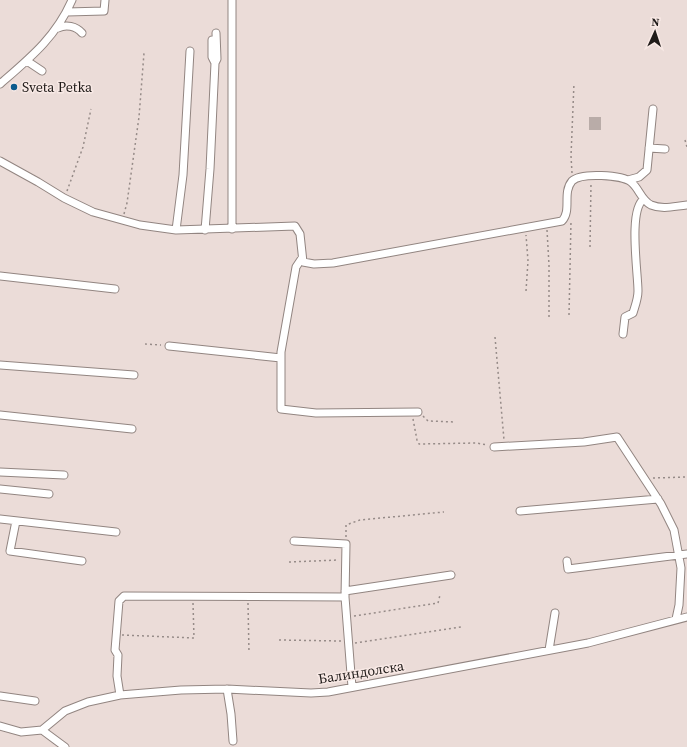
<svg xmlns="http://www.w3.org/2000/svg" width="687" height="747" font-family="'Source Serif 4',serif">
<style>
.building{fill:#b9aca8}
.lines{fill:none;stroke-linecap:round;stroke-linejoin:round}
.minor-casing{stroke:#928581;stroke-width:9}
.path{stroke:#968b88;stroke-width:1.5;stroke-dasharray:2 3;stroke-linecap:butt}
.minor{stroke:#fff;stroke-width:7}
.poi-dot{fill:#0a5b8d;stroke:#f8e9e5;stroke-width:1.5}
.labels{text-anchor:middle;dominant-baseline:central;stroke-width:3;stroke-linejoin:round;paint-order:stroke}
.poi-label{font-size:14px;fill:#201b19;stroke:#f8e9e5;text-anchor:start}
.street-label{font-size:14px;fill:#201b19;stroke:#f8e9e5}
</style>
<rect width="100%" height="100%" fill="#ebdcd8"/>
<!-- building -->
<path class="building" d="M589,117H601V130H589Z"/>
<g class="lines">
<!-- minor casing -->
<g class="minor-casing">
<path id="minor" d="M67,12L104,11L105,0
M58,28C66,24 76,26 82,33
M212,40V57L215,63
M27,61L42,71
M0,84C30,58 56,37 72,0
M649,148L665,149
M0,161L38,182L64,198L93,212L140,225L176,230L295,226L300,234L303,262L314,264L333,263L562,221C572,210 562,193 572,181C581,172 622,175 631,182C639,188 641,200 651,205C663,210 675,206 687,205
M628,180L639,177L647,170L653,109
M232,229V0
M176,230L183,175L190,51
M205,230L210,169L215,63L217,59L216,33
M302,258L296,267L281,352V409L316,413L418,412
M0,276L115,289
M623,334L625,317L633,313C635,306 638,299 638,291C638,273 628,209 644,199
M169,346L281,358
M0,365L134,375
M0,415L132,429
M494,447L584,442L617,437L661,504L674,530L681,568L679,605L676,619
M0,472L64,475
M0,489L49,494
M520,511L658,499
M0,519L116,532
M16,521L10,551L82,561
M294,541L346,544L345,597L352,687
M567,561L568,569L687,554
M345,591L451,575
M549,650L555,613
M227,689L231,714L233,741
M120,695L117,676L118,655L115,650L119,601L124,596L345,597
M0,696L35,701
M0,726L21,732L42,730L65,747
M42,730L65,711L88,702L120,695L181,690L227,689L311,693L328,692L588,643L687,617"/>
</g>
<!-- path -->
<path class="path" d="M685,140L687,147
M572,173L571,156L574,83
M67,191L83,147L91,109
M124,214L127,203L139,117L144,53
M547,230L549,265V320
M590,247L591,183
M526,291L528,261L526,235
M569,315L571,221
M495,337L504,440
M145,344L161,345
M423,416L428,421L455,422
M413,419L417,440L419,444L476,443L488,445
M653,478L687,477
M346,537V525L360,520L444,512
M289,562L339,560
M248,603L249,653
M354,616L438,603L440,595
M122,635L194,638L193,603
M279,640L341,641
M355,643L461,627"/>
<!-- minor -->
<use href="#minor" class="minor"/>
</g>
<!-- markers -->
<circle class="poi-dot" cx="14" cy="87" r="4"/>
<g class="labels">
<!-- poi labels -->
<g class="poi-label">
<text x="22" y="87">Sveta Petka</text>
</g>
<!-- street labels -->
<g class="street-label">
<text transform="translate(361 672) rotate(-9)">Балиндолска</text>
</g>
</g>
<!-- north arrow -->
<g transform="translate(655 32) rotate(3)" stroke="#f8e9e5" stroke-width="3" paint-order="stroke">
<path d="M0-3L7 15L0 10L-7 15Z" fill="#201b19"/>
<text y="-6" font-size="11" font-weight="bold" text-anchor="middle" fill="#201b19">N</text>
</g>
</svg>
